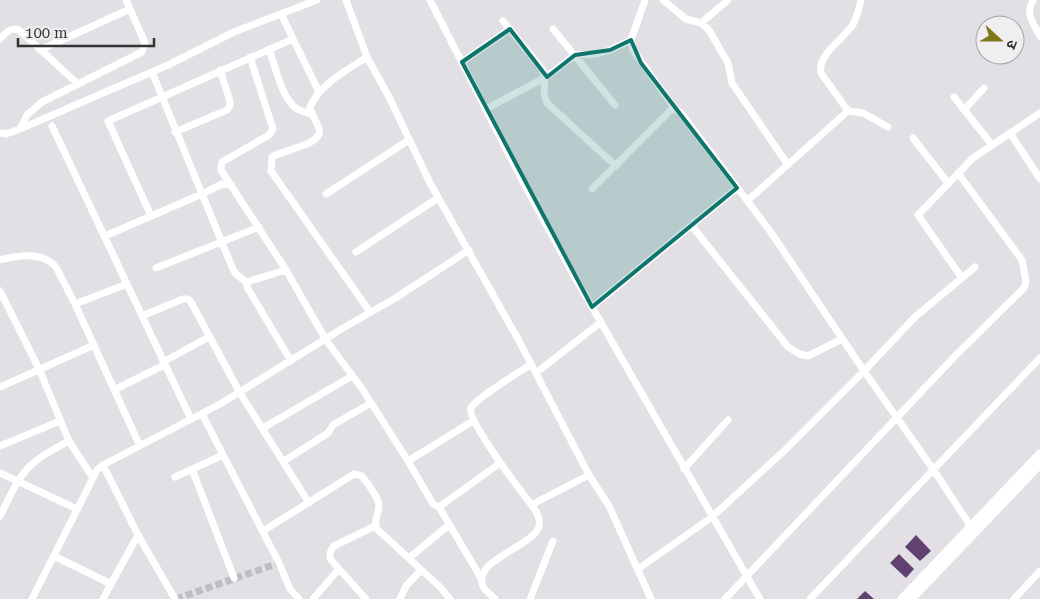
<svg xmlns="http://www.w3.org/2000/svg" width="1040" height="599" font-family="'Roboto Serif','Noto Sans Devanagari',serif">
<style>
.building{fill:#614171}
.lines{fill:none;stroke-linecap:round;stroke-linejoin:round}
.minor-tunnel{stroke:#bfbdc1;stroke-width:7;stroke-dasharray:7 3.5;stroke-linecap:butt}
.minor{stroke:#fff;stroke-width:7}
.tertiary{stroke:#fff;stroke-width:9}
.marked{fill:#0f766e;fill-opacity:0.2;stroke:#0f766e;stroke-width:4;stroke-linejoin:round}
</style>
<rect width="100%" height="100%" fill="#e2e0e4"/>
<!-- building -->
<path class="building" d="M916,535L931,551L920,561L905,547Z
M899,554L914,569L906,578L890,563Z
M865,591L874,599H857Z"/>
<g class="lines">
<!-- minor-tunnel -->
<path class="minor-tunnel" d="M176,599L279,563"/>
<!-- minor -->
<path class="minor" d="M346,0L367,57L389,97L430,183L518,339L589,475L609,506L651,599
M430,0L521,178L573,274L760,599
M645,0L631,40L633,50L675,109
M663,0L686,19L701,23L709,30L728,63L732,83L788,165
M1033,0C1025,13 1033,23 1040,36
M281,14L319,92
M503,21L542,69C549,84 539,90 548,104L616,166
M701,23L728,0
M553,29L615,105
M0,39C6,33 9,27 19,30L78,84
M269,49C275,65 282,100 297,109C301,111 307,113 311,114
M40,50L130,9
M250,57L273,129L269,135L222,162L221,170L286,270L326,340L363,390L408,461L433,504L439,507L500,463
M367,57C346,71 321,83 310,107C312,115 317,122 319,129C324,145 281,150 272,157L271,171L370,312
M462,62L510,29
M152,72L232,267L235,273L247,283
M954,97L992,145
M486,109L546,77L575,55L597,54L610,50L631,40
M964,110L984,88
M848,111L821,73C817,55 843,39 852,26C857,19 859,8 861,0
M52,126L191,419
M20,129L27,115L42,102L142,52L145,43L126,0
M175,132L227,110L230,106V101L220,70
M0,133L6,134L20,129L168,65L234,32L317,0
M1010,133L1040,179
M913,138L948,183
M592,189L671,110L675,109L681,113L770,231L864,371L933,469L973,530
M326,194L409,140
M747,201L848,111L863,113L888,127
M151,216L108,121L293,39
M692,226L788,347L800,354L808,356L842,339
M105,236L202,194L222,184L231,185
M356,252L438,198
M0,260C18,255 43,252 56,267L75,304L140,446
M156,268L259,227
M286,270L250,281L247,283V287L291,361
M962,278L918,215L973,158L1040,113
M0,291L39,369L69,441L93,478
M75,304L127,284
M592,307L737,188
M142,316L183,299H188L191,302L240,393L309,503
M163,362L209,337
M536,373L601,322
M0,387L94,345
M114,390L164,365
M202,414L279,563L290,589L299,599
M263,428L352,376
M0,446L60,421
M284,461L328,433L333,425L371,403
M408,461L473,421
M103,465L138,535L175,599
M192,469L234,578
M684,469L728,420
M0,473L77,509
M175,477L223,455
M531,505L589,475
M439,507L481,578
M0,516C9,499 16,480 30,466C41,455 56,448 69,441
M263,531L354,474L362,476C367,483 375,492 378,501C382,511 372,519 377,529L440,587L450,599
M54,556L111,584L103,599
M409,558L449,525
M638,569L712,517L785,450L864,371L915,317L975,267
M111,584L138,535
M32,599L93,478L97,470L103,465L222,403L343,328L394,299L469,250
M313,599L339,569
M366,599L331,560C329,554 330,551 334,546L375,526
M400,599L406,586L421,570
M495,599C492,596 487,592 484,588C468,561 534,547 539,526C541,521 538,516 536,511C526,498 465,419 471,408C476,398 520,372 531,364
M530,599L553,541
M725,599L956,355L1024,288L1026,282L1022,260L958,173
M810,599L1040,358
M1014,599L1040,571"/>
<!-- tertiary -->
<path class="tertiary" d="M902,599L1040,454
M911,599L1040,464"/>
</g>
<!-- marked area -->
<path class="marked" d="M510,29L547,77L575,55L610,50L631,40L641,63L737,188L592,307L462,62Z"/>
<!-- north arrow -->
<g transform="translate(1000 40) rotate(111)"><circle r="24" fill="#f0eef1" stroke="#a5a3a5"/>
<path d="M0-4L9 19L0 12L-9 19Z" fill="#7f761a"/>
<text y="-8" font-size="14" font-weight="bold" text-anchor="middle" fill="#343334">उ</text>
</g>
<!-- scale -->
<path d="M18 38v8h136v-8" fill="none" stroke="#343334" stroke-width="2.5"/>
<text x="25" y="38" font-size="15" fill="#343334" stroke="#f0eef1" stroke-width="4" paint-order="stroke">100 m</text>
</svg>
